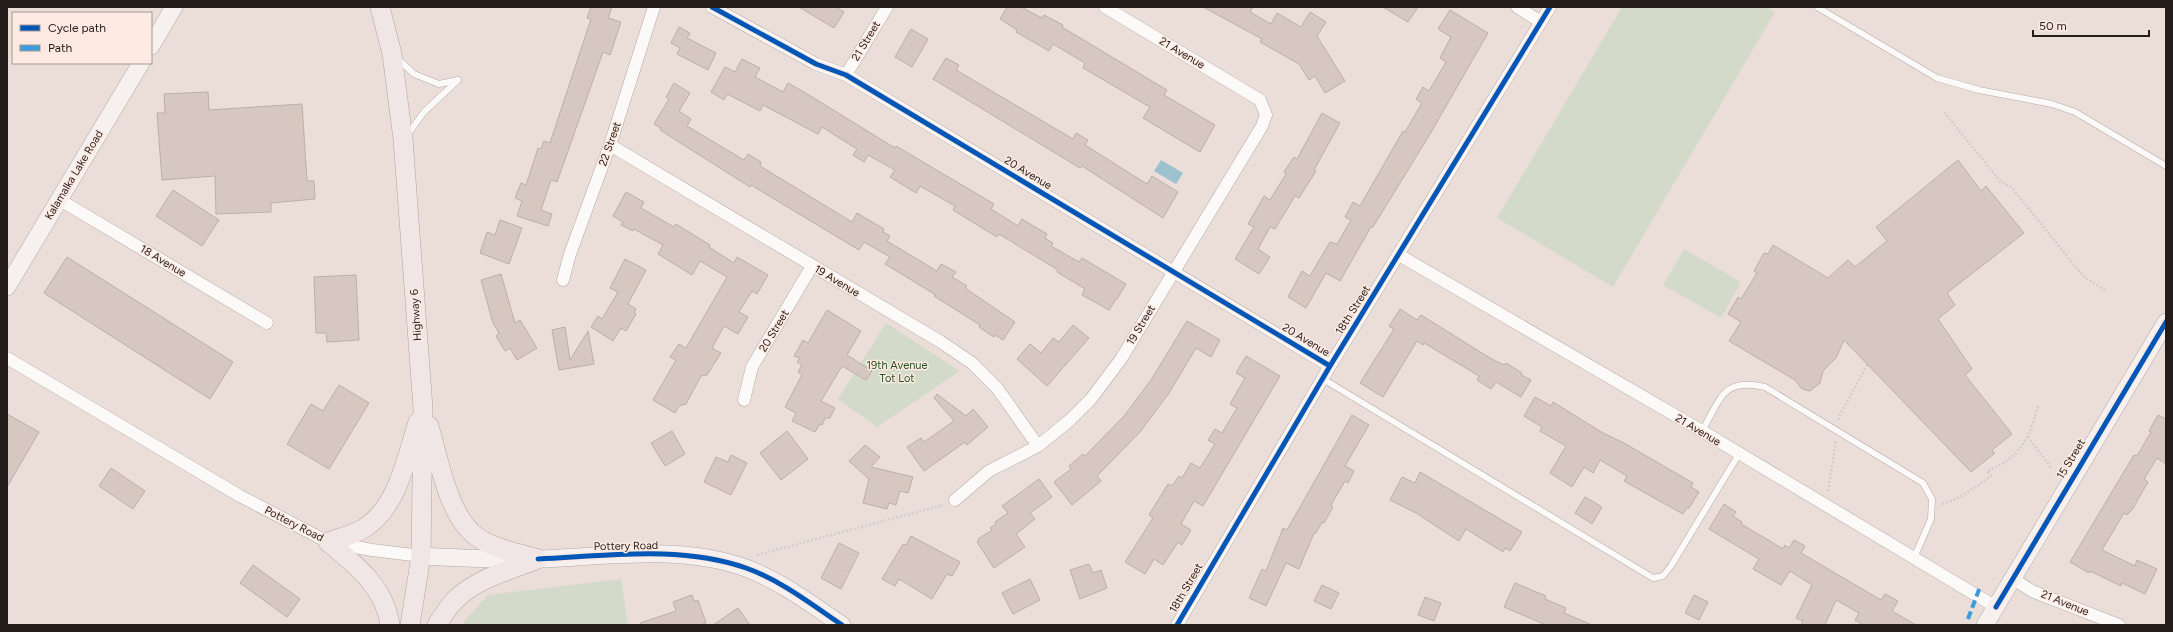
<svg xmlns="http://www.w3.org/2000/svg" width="2173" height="632" font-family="Figtree,sans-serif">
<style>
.green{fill:#d4daca}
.water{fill:#9dc1ce}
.building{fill:#d7c7c1;stroke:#b9afab}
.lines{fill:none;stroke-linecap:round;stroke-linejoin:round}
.lane-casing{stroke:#b3a9a5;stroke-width:7}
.street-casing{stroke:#b3a9a5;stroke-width:13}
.secondary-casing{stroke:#b3a9a5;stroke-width:18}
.primary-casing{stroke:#b7a09f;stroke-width:20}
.path{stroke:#d1cdcb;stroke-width:2.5;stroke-dasharray:2 2;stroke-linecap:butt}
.lane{stroke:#fcfaf9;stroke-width:6}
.street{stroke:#fcfaf9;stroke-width:12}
.secondary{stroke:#f6f0ef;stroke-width:17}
.primary{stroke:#f0e6e5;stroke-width:19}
.quiet{stroke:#3c9bdf;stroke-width:4;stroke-dasharray:8 4;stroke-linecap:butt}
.cycleway-casing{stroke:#fce9e1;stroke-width:8}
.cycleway{stroke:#0057b8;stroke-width:5}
.labels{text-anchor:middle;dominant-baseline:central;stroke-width:3;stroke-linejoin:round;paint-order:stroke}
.street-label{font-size:11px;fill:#241c18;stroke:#fce9e1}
.park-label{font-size:11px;fill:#25531d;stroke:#fce9e1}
</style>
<rect width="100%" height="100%" fill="#ebded9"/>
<!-- green -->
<path class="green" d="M1622,7H1766L1775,12L1613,287L1497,218Z
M1684,249L1741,282L1721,318L1663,285Z
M886,323L960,371L877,427L838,399Z
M621,579L628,625H463L465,620L488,595Z"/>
<!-- water -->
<path class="water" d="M1161,160L1183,173L1176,184L1154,171Z"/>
<!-- building -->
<path class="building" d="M591,7H612L608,18L621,22L610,55L603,52L557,182L551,180L541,210L552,214L548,226L517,216L522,201L515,198L521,183L526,185L538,148L541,149L544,141L550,143L591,19L587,18Z
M799,7H836L844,12L834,28Z
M1007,7H1021L1042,18L1044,15L1063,25L1062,27L1167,90L1164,95L1215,125L1200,152L1143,118L1150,107L1083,68L1085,63L1053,44L1049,51L1016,32L1017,30L1000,19Z
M1203,7H1253L1250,12L1271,24L1277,13L1301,27L1310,12L1326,22L1317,36L1345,81L1325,93L1315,76L1309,80L1299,64L1260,42L1262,39Z
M1383,7H1418L1408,22Z
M1450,10L1488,33L1430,134L1373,227H1371L1340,281L1326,273L1306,308L1288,297L1302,271L1310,276L1330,242L1337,244L1351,220L1345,217L1353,202L1360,206L1403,131L1405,132L1422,103L1416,99L1423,87L1429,91L1446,62L1440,58L1451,37L1438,29Z
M679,27L690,33L687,38L716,53L708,70L677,54L680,48L671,43Z
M911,29L928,39L912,67L895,57Z
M946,58L959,65L956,70L1073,139L1076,133L1088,140L1085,145L1147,184L1152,176L1178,192L1163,218L1082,166L1080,168L933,79Z
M742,59L760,68L755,77L783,92L788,83L804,92L895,148L896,146L994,204L991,209L1018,226L1022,219L1047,234L1045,238L1053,243L1051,246L1079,262L1082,258L1126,284L1117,299H1116L1109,310L1082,295L1085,289L1057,272L1058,270L999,234L997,237L953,210L955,206L920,186L916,193L890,177L895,170L868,155L864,162L853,155L857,149L822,127L818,134L763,105L760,111L727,94L724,100L711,92L725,67L735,72Z
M674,83L690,93L679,111L691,119L687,126L744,160L748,154L761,162L760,166L852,222L857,213L884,229L883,232L890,236L887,241L937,271L941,264L956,272L952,277L967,286L965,288L1015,322L1003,340L995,335L994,337L979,327L980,325L934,296L936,295L885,264L890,257L864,242L859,250L751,185L750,187L660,130L661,128L654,124L669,99L666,97Z
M208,92L209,110L302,104L307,181H314L315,199L271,203V212L216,214L215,176L162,180L157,113H165L164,94Z
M1322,113L1340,123L1314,170L1316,171L1299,198L1295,196L1275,229L1270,227L1258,249L1270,257L1259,274L1235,259L1254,227L1248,224L1264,196L1270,200L1286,174L1284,172L1294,157L1297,159Z
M1958,160L1981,191L1986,186L2024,233L1947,293L1955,305L1938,319L1972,369L1965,375L2012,434L1992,450L1995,453L1971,472L1844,340L1836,358L1823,371L1820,383L1810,391L1802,389L1795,380L1729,341L1741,322L1728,314L1738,297L1741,299L1757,273L1754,271L1764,253L1768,254L1773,245L1828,278L1848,260L1855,267L1887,241L1876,227Z
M173,190L219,220L202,246L156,216Z
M626,192L644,202L641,208L674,227L676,224L710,245L709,247L734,263L737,257L768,275L757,294L752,291L739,312L748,317L738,334L724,326L712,348L721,353L707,375L701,376L686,404L679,406L675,413L653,400L676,360L670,357L679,344L686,348L727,277L700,261L692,275L658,254L663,245L634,229L633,231L621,225L623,222L613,216Z
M500,220L522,228L509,264L480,253L487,232L495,235Z
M67,257L233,362L210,399L44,293Z
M625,259L646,270L628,304L636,309L634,313L636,314L626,331L621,328L613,341L591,327L598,316L602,319L618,292L610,288Z
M501,274L515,323L520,320L537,348L517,360L510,348L505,351L496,336L499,333L493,323L481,280Z
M356,275L359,340L327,342L326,333H316L314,277Z
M1400,309L1417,320L1421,315L1490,358L1504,365L1506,363L1522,373L1521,375L1531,380L1521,397L1496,382L1491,389L1477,380L1479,376L1424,343L1423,345L1417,341L1383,397L1360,383L1394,329L1389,326Z
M827,310L861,331L847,355L872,371L866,380L842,366L821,401L835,408L830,418H825L822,425L820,424L815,432L792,421L796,413L785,407L802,375L798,372L802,365L797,362L800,358L794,356L803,340L808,343Z
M1187,321L1220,340L1211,357L1196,348L1169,393L1140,432L1097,476L1101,481L1072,505L1054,482L1071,469L1069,466L1083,454L1085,456L1124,416L1151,380Z
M1073,325L1089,338L1047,386L1017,359L1030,344L1041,353L1053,338L1059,342Z
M565,327L570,360L588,331L594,364L559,370L552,330Z
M1246,356L1280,376L1203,506L1194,501L1181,524L1191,530L1182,545L1178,542L1163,565L1154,559L1145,574L1125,562L1153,518L1149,515L1168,484L1172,486L1179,476L1182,478L1191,463L1200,468L1215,444L1208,440L1215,429L1222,433L1237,408L1230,404L1245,378L1236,373Z
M339,385L369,403L329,469L287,444L311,404L323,411Z
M937,394L966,416L973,409L988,427L967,445L965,442L924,471L907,447L921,438L924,442L954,421L934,398Z
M1535,397L1551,406L1553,402L1603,433L1624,443L1693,483L1691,487L1699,492L1689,508H1687L1683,514L1656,499L1624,481L1627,476L1600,460L1593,473L1584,467L1572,487L1550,473L1566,446L1540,431L1542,427L1524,416Z
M7,414L39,432L7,487Z
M1352,415L1369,425L1345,466L1354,471L1348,483L1345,481L1331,505L1333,507L1324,523L1322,522L1316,533H1314L1299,569L1286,563L1266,606L1249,598L1262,569L1266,571L1283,528L1287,530Z
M2158,415L2166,419V464L2157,458L2144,479L2148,482L2132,510L2127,515L2124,513L2102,550L2135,566L2137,560L2157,569L2145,594L2122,583L2121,586L2090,571L2089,573L2070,562L2134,455L2137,456L2151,432L2149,431Z
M672,431L685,454L665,466L651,443Z
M787,431L808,459L781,480L760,453Z
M865,445L880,457L871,467L913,477L908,493L900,491L896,505L889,503L887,509L863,503L869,479L849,461Z
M731,455L747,463L731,495L704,482L716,457L728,462Z
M111,468L145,491L133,509L99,486Z
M1420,472L1522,532L1510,551L1505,548L1503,552L1466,529L1459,541L1416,513L1390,500L1402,477L1415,483Z
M1039,479L1052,497L1030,513L1035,519L1016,534L1025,547L994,568L977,542L979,541L978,539L992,530L990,528L996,524L995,522L1008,513L1002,506Z
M1585,497L1602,507L1592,524L1575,513Z
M1724,504L1736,512L1733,516L1742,522L1741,524L1770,541L1783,549L1785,545L1789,548L1794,540L1805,546L1801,553L1840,576L1881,600L1885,594L1898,601L1892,611L1916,625H1863L1855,620L1859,613L1836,600L1825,625H1801L1803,621L1796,618L1812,585L1790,571L1781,585L1753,569L1759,559L1709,529Z
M911,536L960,562L952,576L947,574L932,599L899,579L895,586L882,579L903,544L906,545Z
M839,543L859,553L841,589L821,578Z
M1089,564L1093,573L1101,570L1107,588L1080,599L1070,570Z
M253,565L300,599L287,617L240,583Z
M1030,579L1040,600L1013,614L1002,593Z
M1515,583L1546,596L1545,599L1566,608L1564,613L1592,625H1546L1504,607Z
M1322,585L1339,593L1331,609L1314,601Z
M692,595L694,601L698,600L706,623L700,625H641L640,623L676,611L673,602Z
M1694,595L1708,602L1699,620L1685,613Z
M1425,597L1441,603L1434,621L1418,615Z
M738,608L750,625H713Z"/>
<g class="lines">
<!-- lane casing -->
<g class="lane-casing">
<path id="lane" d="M1817,7L1937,78L1979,90L2052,104L2075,112L2166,166
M398,59L414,74L439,84L458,80
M408,134L424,112L458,80
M1323,379L1653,578L1663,576L1671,566L1739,454
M1702,431C1721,399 1722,377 1765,387L1923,483L1932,499L1931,519L1914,558"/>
</g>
<!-- street casing -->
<g class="street-casing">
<path id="street" d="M712,7L816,64L846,75L1330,366
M1517,7L1541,22
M846,75L887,7
M610,145L941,342L972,363L997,388L1038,446
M60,200L267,323
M1399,255L1702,431L1996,607
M563,280L570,254L610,145L654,7
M7,358L240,496L328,542L372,550L421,556
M744,400L752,367L812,266
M955,500L989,471L1038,446L1070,420L1091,399L1121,359L1262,126L1266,115L1260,100L1105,7
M2012,578L2032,591L2119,625
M1177,625L1330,366L1550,7"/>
</g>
<!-- secondary casing -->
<g class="secondary-casing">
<path id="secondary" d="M151,46L174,7
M7,287L141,63
M421,556C460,558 499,560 539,559C606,557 680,544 746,568C780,581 811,604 842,625
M1985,625L2166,322"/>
</g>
<!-- primary casing -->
<g class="primary-casing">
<path id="primary" d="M380,7L392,54L403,139L423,408L421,556L410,625
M429,426C439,460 448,516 477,537C494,549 519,553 538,559
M390,625C385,587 356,565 328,542C339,538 353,535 363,529C398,508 406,458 418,422
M437,625C442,617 448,607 455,600C477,578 510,570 538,559"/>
</g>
<!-- path -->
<path class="path" d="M1944,112L2000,181L2012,188L2083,276L2105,290
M1839,420L1840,415L1867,365
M2028,437L2052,469
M1828,491L1836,441
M1942,504C1961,499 1975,487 1991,476L1987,471C2023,456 2028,439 2039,404
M757,555L943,505"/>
<!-- lane -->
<use href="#lane" class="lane"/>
<!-- street -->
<use href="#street" class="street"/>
<!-- secondary -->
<use href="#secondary" class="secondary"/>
<!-- primary -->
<use href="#primary" class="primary"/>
<!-- quiet -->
<path class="quiet" d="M1968,619L1980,587"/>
<!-- cycleway casing -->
<g class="cycleway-casing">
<path id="cycleway" d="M712,7L816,64L846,75L1330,366
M538,559C606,556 681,545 746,568C780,580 811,604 842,625
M1996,607L2166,322
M1177,625L1330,366L1550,7"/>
</g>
<!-- cycleway -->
<use href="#cycleway" class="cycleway"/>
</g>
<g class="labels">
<!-- street labels -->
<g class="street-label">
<text transform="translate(866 41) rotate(-59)">21 Street</text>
<text transform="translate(1182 53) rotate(31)">21 Avenue</text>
<text transform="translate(610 144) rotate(-71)">22 Street</text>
<text transform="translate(1028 173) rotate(31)">20 Avenue</text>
<text transform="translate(74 175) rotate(-59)">Kalamalka Lake Road</text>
<text transform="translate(163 261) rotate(31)">18 Avenue</text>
<text transform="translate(837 281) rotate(31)">19 Avenue</text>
<text transform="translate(1353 310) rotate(-58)">18th Street</text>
<text transform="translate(416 315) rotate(-94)">Highway 6</text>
<text transform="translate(1141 325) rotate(-59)">19 Street</text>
<text transform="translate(774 331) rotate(-59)">20 Street</text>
<text transform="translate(1306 340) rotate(31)">20 Avenue</text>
<text transform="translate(1698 430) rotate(31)">21 Avenue</text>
<text transform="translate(2071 459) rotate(-59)">15 Street</text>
<text transform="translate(294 524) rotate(27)">Pottery Road</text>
<text transform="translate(626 546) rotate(-1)">Pottery Road</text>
<text transform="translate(1186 588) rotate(-60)">18th Street</text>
<text transform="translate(2065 603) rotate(22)">21 Avenue</text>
</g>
<!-- park labels -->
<g class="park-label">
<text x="897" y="365">19th Avenue<tspan x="897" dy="13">Tot Lot</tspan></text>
</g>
</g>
<!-- border -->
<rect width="2173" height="632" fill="none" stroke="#241c18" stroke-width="16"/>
<!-- legend -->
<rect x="12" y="12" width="140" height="52" fill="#fce9e1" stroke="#a69791"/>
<rect x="20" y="25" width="20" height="6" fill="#0057b8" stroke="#a69791"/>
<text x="48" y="32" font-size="12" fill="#241c18">Cycle path</text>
<rect x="20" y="45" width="20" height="6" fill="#3c9bdf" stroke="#a69791"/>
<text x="48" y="52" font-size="12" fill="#241c18">Path</text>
<!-- scale -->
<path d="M2033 30v6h116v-6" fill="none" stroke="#241c18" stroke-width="2"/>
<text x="2039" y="30" font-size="12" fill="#241c18" stroke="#fce9e1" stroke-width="3" paint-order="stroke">50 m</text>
</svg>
